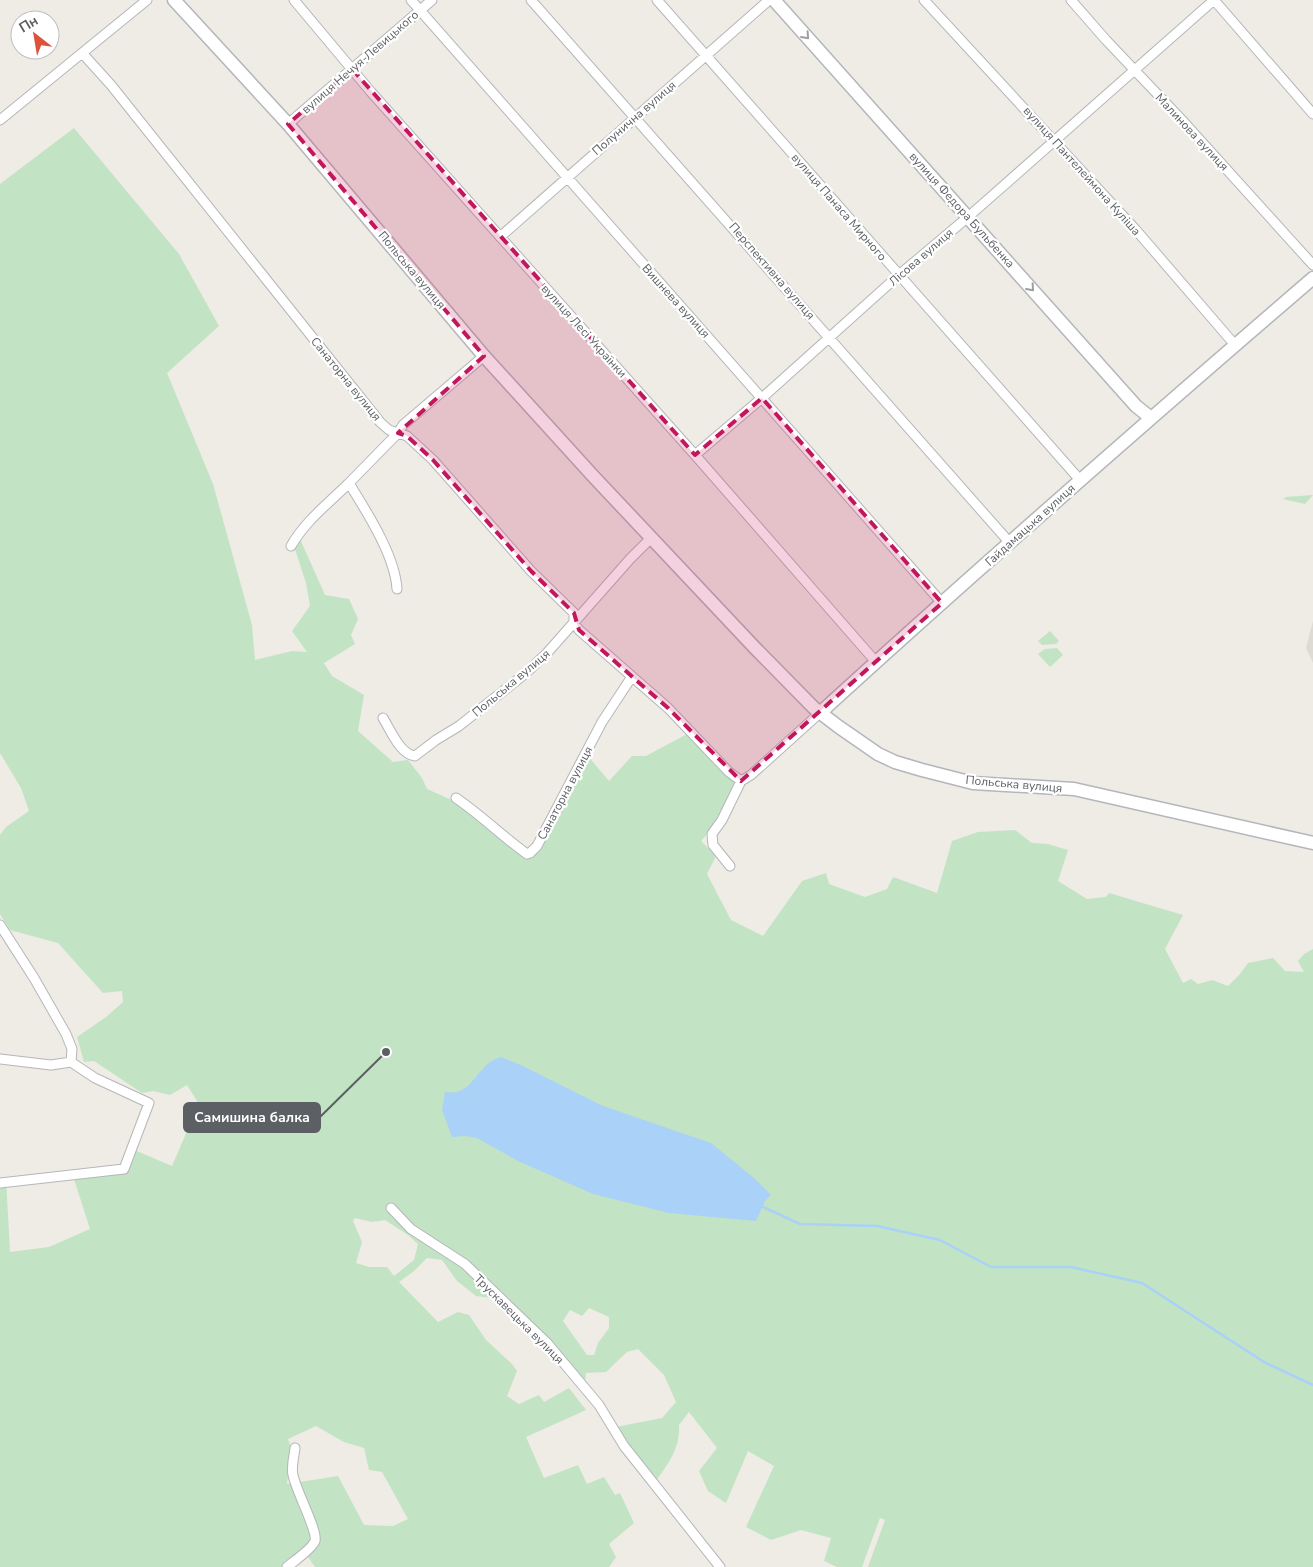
<svg xmlns="http://www.w3.org/2000/svg" width="1313" height="1567" font-family="'Nunito Sans',sans-serif">
<style>
.education{fill:#dddbd3}
.green{fill:#c3e3c5;fill-rule:evenodd}
.water{fill:#aad1f8}
.lines{fill:none;stroke-linecap:round;stroke-linejoin:round}
.stream{stroke:#aad1f8;stroke-width:2.5}
.street-casing{stroke:#b5b6ba;stroke-width:11}
.secondary-casing{stroke:#b3b6bb;stroke-width:15}
.street{stroke:#fff;stroke-width:9}
.secondary{stroke:#fff;stroke-width:12}
.oneway{stroke:#9d9fa2}
.marked{fill:#c2185b;fill-opacity:0.2;stroke:#c2185b;stroke-width:4;stroke-dasharray:10 6;stroke-linejoin:round}
.labels{text-anchor:middle;dominant-baseline:central;stroke-width:4.5;stroke-linejoin:round;paint-order:stroke}
.street-label{font-size:12px;fill:#5c5f64;stroke:#fff}
.leader{fill:none;stroke:#5c5f64;stroke-width:2}
.callout-dot{fill:#5c5f64;stroke:#fff;stroke-width:2}
.callout{fill:#5c5f64;stroke:#5c5f64;stroke-width:2}
.callout-label{font-size:14px;text-anchor:middle;font-weight:bold;fill:#fff}
</style>
<rect width="100%" height="100%" fill="#eeece5"/>
<!-- education -->
<path class="education" d="M1313,621V663L1306,648Z"/>
<!-- green -->
<path class="green" d="M74,128L179,254L219,326L167,373L213,484L252,625L255,660L292,651L307,652L292,631L310,606L306,583L295,549L300,539L325,595L349,599L358,619L351,635L355,644L324,663L332,676L364,695L358,731L393,762L408,760L422,778L427,789L454,801L532,855L587,755L609,781L632,756H646L687,734L736,782L717,823L701,841L716,856L707,874L731,920L763,936L802,881L826,873L829,884L865,897L887,889L893,877L937,893L952,841L978,832L1015,830L1032,843L1048,844L1068,850L1058,881L1087,899L1106,897L1109,893L1183,915L1165,949L1183,983L1191,979L1198,984L1212,980L1228,986L1240,974L1248,963L1273,958L1285,971L1304,972L1298,961L1304,954L1313,949V1567H868L885,1520L880,1518L862,1567H837L824,1561L831,1538L801,1530L771,1540L746,1527L774,1466L748,1451L726,1503L708,1491L699,1471L717,1448L689,1412L679,1425C680,1448 669,1463 655,1482L630,1450L616,1427L662,1418L676,1402L664,1375L638,1349L627,1352L606,1372L586,1373L585,1383L507,1300L476,1296L457,1281L442,1260L427,1258L414,1271L399,1282L438,1322L458,1312L469,1315L486,1340L512,1364L517,1371L507,1396L519,1404L539,1395L544,1402L569,1388L586,1410L526,1437L544,1478L578,1465L587,1484L604,1477L615,1495L620,1493L634,1523L609,1544L616,1557L609,1567H315L308,1557L294,1567H0V1180L6,1179L10,1252L49,1247L90,1229L73,1176L124,1169L132,1149L172,1166L191,1122L197,1101L187,1085L170,1095L153,1091L142,1093L94,1061L84,1062L77,1037L106,1017L123,1002L122,991L103,993L58,943L10,930L0,914V835L6,827L29,811L21,788L0,753V184ZM355,1218L372,1222L385,1220L408,1235L418,1244L414,1260L394,1276L387,1267H369L356,1263L362,1242L353,1221ZM589,1308L609,1317V1328L598,1343L594,1355H587L563,1321L570,1310L582,1316ZM316,1426L344,1442L364,1448L369,1470L382,1472L408,1519L393,1526L364,1525L338,1476L287,1484L291,1447L288,1439Z
M1313,495L1305,504L1283,499L1286,497Z
M1050,631L1059,641L1056,644L1042,645L1038,641Z
M1057,648L1063,655L1050,667L1038,654L1045,649Z"/>
<!-- water -->
<path class="water" d="M501,1057L523,1066L603,1106L711,1143L754,1178L771,1195L765,1201L756,1221L669,1213L593,1194L518,1161L477,1138L466,1136L452,1137L442,1110L445,1092C449,1092 454,1093 457,1092C475,1087 479,1063 501,1057Z"/>
<g class="lines">
<!-- stream -->
<path class="stream" d="M763,1207L800,1224L877,1226L940,1240L991,1267H1071L1142,1283L1264,1362L1313,1385"/>
<!-- street casing -->
<g class="street-casing">
<path id="street" d="M294,0L371,92L695,455L876,662
M411,0L942,603
M531,0L1010,543
M657,0L1080,480
M924,0L1136,230L1235,345
M1071,0L1106,40L1181,119L1313,265
M1214,0L1313,114
M83,54L111,85L380,422L389,430L407,436L433,460L531,571L574,613V623L579,630L668,708L729,772L741,781L751,775L821,712
M0,120L147,0
M288,124L432,0
M500,237L769,0
M695,455L762,398L899,275L968,217L1214,0
M291,546C306,520 328,504 349,483
M397,589C395,555 366,511 349,483L398,433L403,425L484,356
M383,718C391,731 400,754 415,756L436,740L459,726L526,673L547,653L630,559L651,538
M456,798C481,815 502,836 527,854L530,853L537,846L602,722L631,678
M730,866L713,845L712,834L722,820L741,781
M0,925L34,978L66,1034L72,1049L71,1062
M0,1059L51,1065L71,1062L95,1078L149,1103L124,1169L0,1183
M391,1208L411,1229L465,1264L547,1343L599,1405L624,1446L720,1567
M287,1567C294,1561 312,1549 315,1541C318,1531 296,1491 293,1475C291,1467 294,1457 295,1448"/>
</g>
<!-- secondary casing -->
<g class="secondary-casing">
<path id="secondary" d="M174,0L288,124L484,356L593,476L755,648L814,708L839,727L878,754L895,762L922,770L973,783L1074,789L1313,843
M774,0L1136,406L1151,418
M821,712C982,565 1147,421 1313,278"/>
</g>
<!-- street -->
<use href="#street" class="street"/>
<!-- secondary -->
<use href="#secondary" class="secondary"/>
</g>
<!-- one-way arrows -->
<defs><path id="oneway-chevron" d="M-2-3.5L2.5 0L-2 3.5" fill="none" stroke-width="1.6" stroke-linecap="round" stroke-linejoin="round" transform="scale(1.25)"/></defs>
<g class="oneway">
<use href="#oneway-chevron" transform="translate(806 36) rotate(48)"/>
<use href="#oneway-chevron" transform="translate(1031 288) rotate(48)"/>
</g>
<!-- marked area -->
<path class="marked" d="M352,69L695,455L762,398L942,603L741,781L668,708L579,630L574,613L531,571L433,460L407,436L398,433L484,356L288,124Z"/>
<g class="labels">
<!-- street labels -->
<g class="street-label">
<text transform="translate(360 62) rotate(-41)">вулиця Нечуя-Левицького</text>
<text transform="translate(634 118) rotate(-41)">Полунична вулиця</text>
<text transform="translate(1192 132) rotate(47)">Малинова вулиця</text>
<text transform="translate(1082 171) rotate(48)">вулиця Пантелеймона Куліша</text>
<text transform="translate(839 207) rotate(49)">вулиця Панаса Мирного</text>
<text transform="translate(962 210) rotate(48)">вулиця Федора Бульбенка</text>
<text transform="translate(921 257) rotate(-41)">Лісова вулиця</text>
<text transform="translate(412 270) rotate(50)">Польська вулиця</text>
<text transform="translate(772 271) rotate(49)">Перспективна вулиця</text>
<text transform="translate(676 301) rotate(48)">Вишнева вулиця</text>
<text transform="translate(584 331) rotate(48)">вулиця Лесі Українки</text>
<text transform="translate(346 379) rotate(51)">Санаторна вулиця</text>
<text transform="translate(1030 525) rotate(-42)">Гайдамацька вулиця</text>
<text transform="translate(511 683) rotate(-40)">Польська вулиця</text>
<text transform="translate(1014 784) rotate(5)">Польська вулиця</text>
<text transform="translate(565 793) rotate(-62)">Санаторна вулиця</text>
<text transform="translate(519 1319) rotate(45)">Трускавецька вулиця</text>
</g>
</g>
<!-- callouts -->
<path class="leader" d="M386 1052L320 1117"/>
<circle class="callout-dot" cx="386" cy="1052" r="5"/>
<rect class="callout" x="184" y="1103" width="136" height="29" rx="5"/>
<g class="callout-label">
<text x="252" y="1122">Самишина балка</text>
</g>
<!-- north arrow -->
<g transform="translate(35 35) rotate(329)"><circle r="24" fill="#ffffff" stroke="#bebfc1"/>
<path d="M0-4L9 19L0 12L-9 19Z" fill="#dc533d"/>
<text y="-8" font-size="14" font-weight="bold" text-anchor="middle" fill="#5c5f64">Пн</text>
</g>
</svg>
